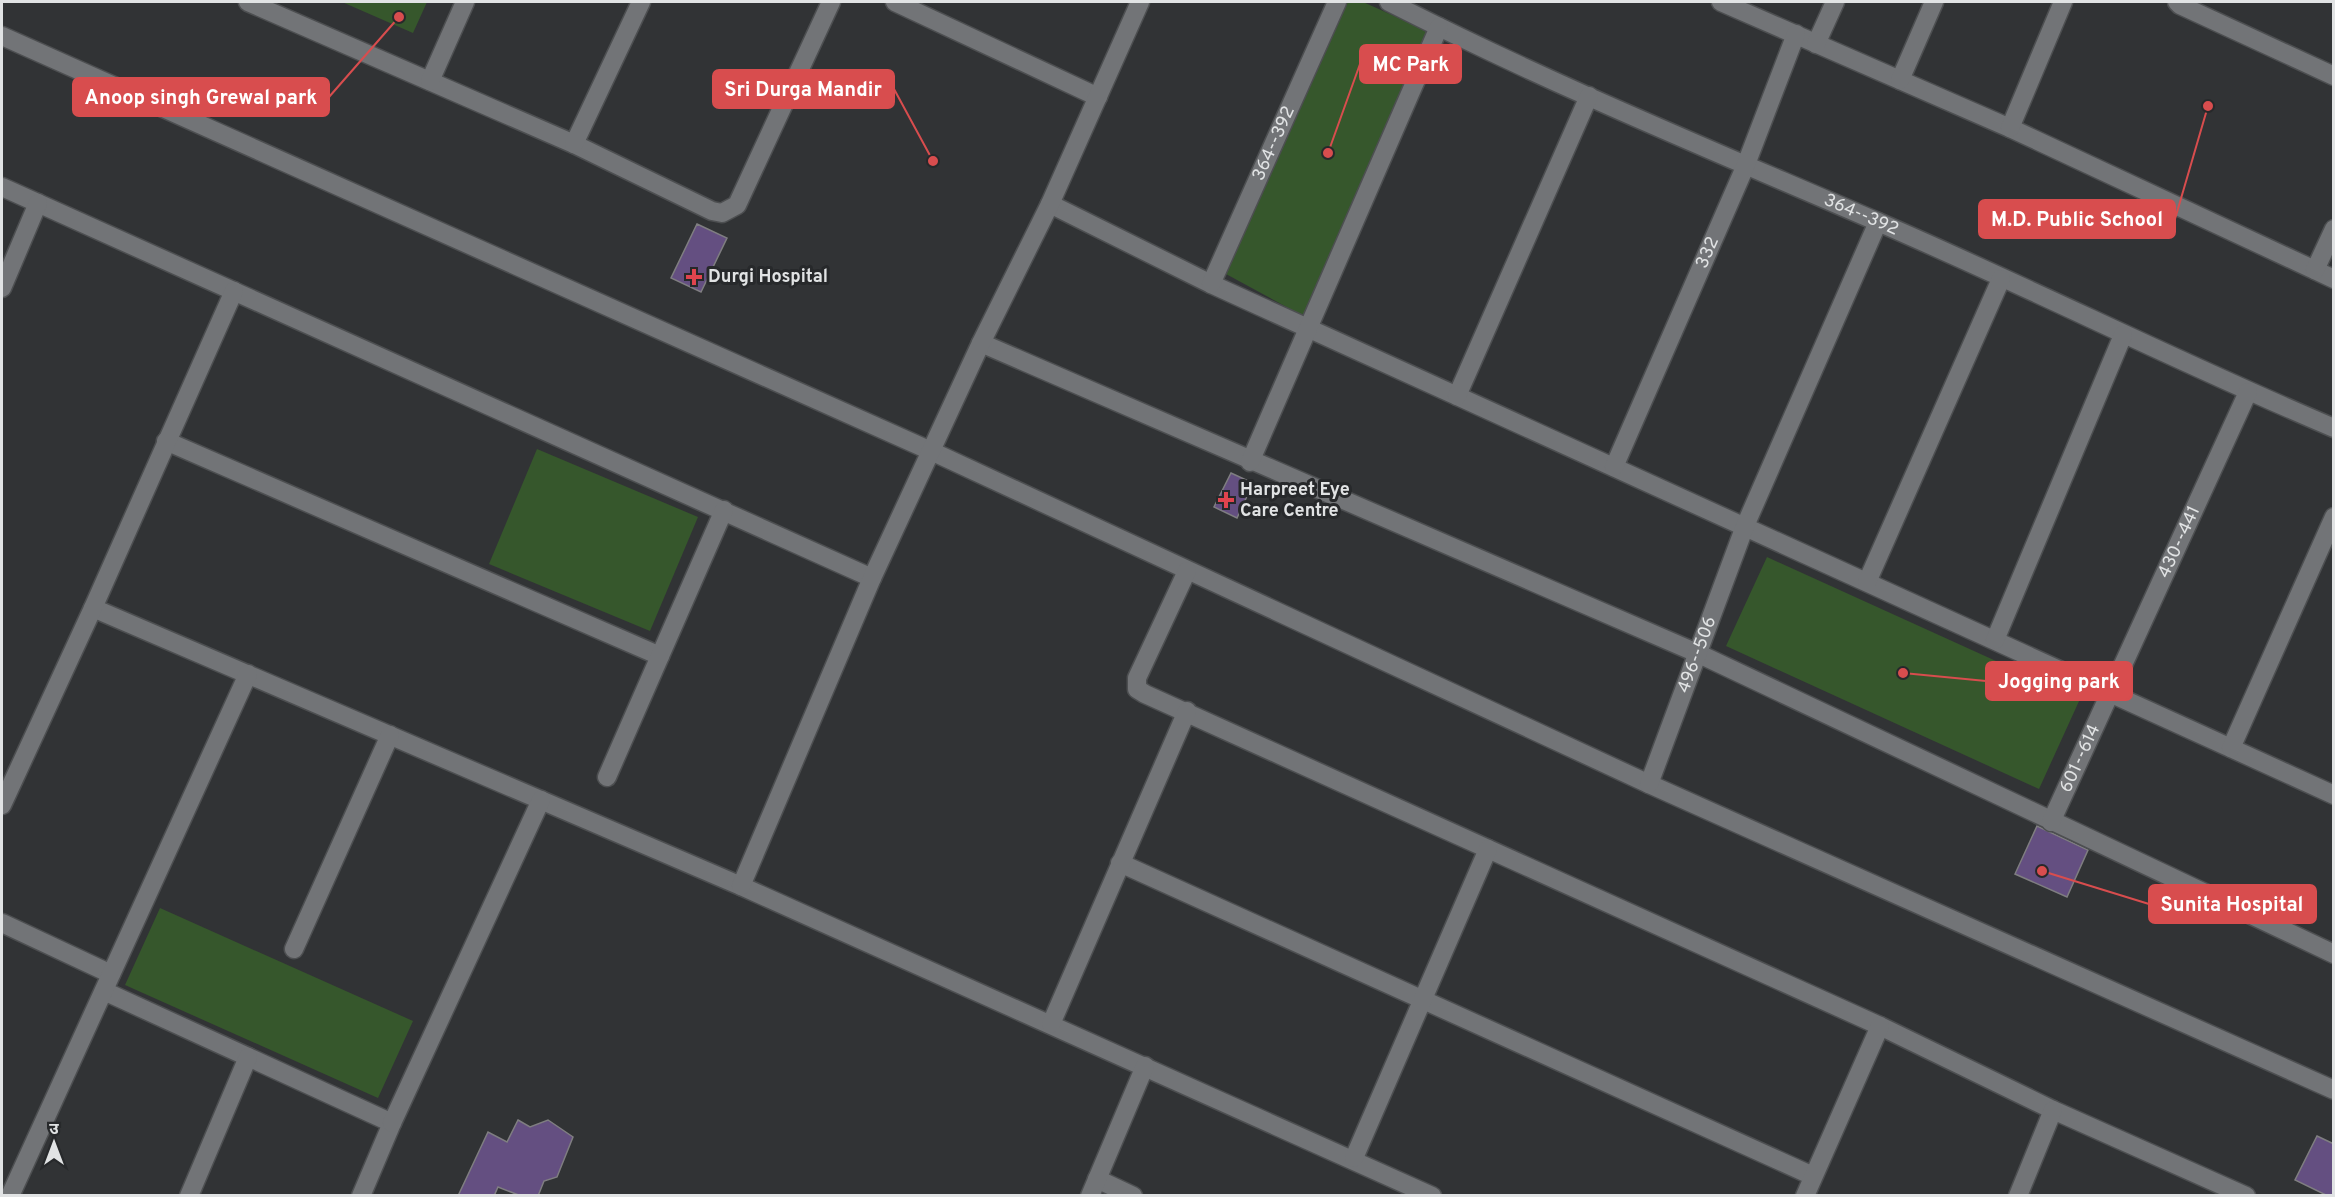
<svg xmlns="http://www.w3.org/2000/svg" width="2335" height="1197" font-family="Overpass,'Noto Sans Devanagari',sans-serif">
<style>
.green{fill:#36572c}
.building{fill:#644f81;stroke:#7f7e81;stroke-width:1.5}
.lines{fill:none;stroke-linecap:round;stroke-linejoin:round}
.minor-casing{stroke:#4d4f51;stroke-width:21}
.minor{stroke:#727477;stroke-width:18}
.health-dot{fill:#e0444e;stroke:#27292b;stroke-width:2}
.labels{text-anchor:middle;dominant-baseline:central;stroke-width:6;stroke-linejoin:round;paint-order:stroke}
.street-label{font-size:18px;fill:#e1e3e4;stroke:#27292b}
.poi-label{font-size:18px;font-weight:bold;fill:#e1e3e4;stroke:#27292b;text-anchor:start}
.leader{fill:none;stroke:#d84d4e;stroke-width:2}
.callout-dot{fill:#d84d4e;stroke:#27292b;stroke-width:2}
.callout{fill:#d84d4e;stroke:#d84d4e;stroke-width:2}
.callout-label{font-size:20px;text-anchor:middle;font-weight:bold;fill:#fff}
</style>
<rect width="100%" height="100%" fill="#313335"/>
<!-- green -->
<path class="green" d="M342,2H427L413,33Z
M1348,2H1363L1428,31L1303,316L1226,274Z
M537,449L698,517L650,631L489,564Z
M1767,557L2080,699L2039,789L1726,646Z
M160,908L413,1021L378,1098L125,985Z"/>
<!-- building -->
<path class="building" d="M697,224L727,238L701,292L671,278Z
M1231,473L1253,483L1237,518L1214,507Z
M2037,826L2088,850L2067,897L2015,874Z
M518,1120L530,1127L548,1120L573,1137L557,1177L544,1181L538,1196H521L498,1187L494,1196H458L488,1132L507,1142Z
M2317,1136L2334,1144V1196H2328L2295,1180Z"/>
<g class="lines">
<!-- minor casing -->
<g class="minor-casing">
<g id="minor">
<path d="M248,2L574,144L712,211L722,213L737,205L831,2"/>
<path d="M895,2L1098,97"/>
<path id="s1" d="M1389,2C1548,83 1714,151 1878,222C2031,288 2180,363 2334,428"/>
<path d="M1721,2L2010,128L2334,279"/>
<path d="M2177,2L2180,5L2334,76"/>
<path d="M2,36L931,451L1649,784L2334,1090"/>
<path d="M1816,44L1835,2"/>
<path d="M1900,80L1934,2"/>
<path d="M430,81L465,2"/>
<path d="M2010,128L2063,2"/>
<path d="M574,144L641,2"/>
<path d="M2,187L872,578"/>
<path d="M1050,204L1211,284L2334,795"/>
<path d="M2315,270L2334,229"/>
<path id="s2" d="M1211,284L1337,2"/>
<path d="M2,288L38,203"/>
<path d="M981,343L1697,653L2334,954"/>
<path d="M1457,396L1589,96"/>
<path d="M166,441L660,656"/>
<path d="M1250,462L1439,27"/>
<path id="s3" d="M1614,467L1745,167L1796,34"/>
<path d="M1187,571L1137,678V689L1145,694L1880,1026L2053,1110L2246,1196"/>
<path d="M1867,582L2001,279"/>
<path d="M93,608L741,886L1432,1196"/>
<path d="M1995,640L2123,335"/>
<path d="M2231,748L2334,517"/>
<path d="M607,777L724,510"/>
<path id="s4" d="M1649,784L1745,526L1878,222"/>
<path d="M2,805L93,608L234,291"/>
<path id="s5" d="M2051,822L2248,392"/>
<path d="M1120,863L1813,1176"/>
<path d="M741,886L872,578L981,343L1050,204L1140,2"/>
<path d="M2,923L111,974"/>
<path d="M294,949L390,735"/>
<path d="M104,991L392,1123L361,1196"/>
<path d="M1051,1024L1187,711"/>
<path d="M392,1123L541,800"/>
<path d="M1354,1158L1488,849"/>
<path d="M1097,1179L1133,1196"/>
<path d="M10,1196L248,674"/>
<path d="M189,1196L248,1057"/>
<path d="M1090,1196L1145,1066"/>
<path d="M1805,1196L1880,1026"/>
<path d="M2018,1196L2053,1110"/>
</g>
</g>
<!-- minor -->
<use href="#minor" class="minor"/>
</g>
<!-- markers -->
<g class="health-dot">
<path d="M691 268h6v6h6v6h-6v6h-6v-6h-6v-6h6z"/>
<path d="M1223 491h6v6h6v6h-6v6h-6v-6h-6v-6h6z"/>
</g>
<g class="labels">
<!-- street labels -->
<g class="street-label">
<text stroke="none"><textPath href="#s2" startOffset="154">364--392</textPath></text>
<text stroke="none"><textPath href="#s1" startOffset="518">364--392</textPath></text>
<text stroke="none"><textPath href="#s3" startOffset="234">332</textPath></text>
<text stroke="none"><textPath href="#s5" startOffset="308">430--441</textPath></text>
<text stroke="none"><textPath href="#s4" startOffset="138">496--506</textPath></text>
<text stroke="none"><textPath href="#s5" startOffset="70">601--614</textPath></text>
</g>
<!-- poi labels -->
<g class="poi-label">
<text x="708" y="277">Durgi Hospital</text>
<text x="1240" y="490">Harpreet Eye<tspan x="1240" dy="21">Care Centre</tspan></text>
</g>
</g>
<!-- callouts -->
<path class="leader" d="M1328 153L1360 64M933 161L894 89M399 17L329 97M2208 106L2175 219M1903 673L1986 681M2042 871L2149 904"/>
<g class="callout-dot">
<circle cx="1328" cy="153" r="6"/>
<circle cx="933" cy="161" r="6"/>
<circle cx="399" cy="17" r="6"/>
<circle cx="2208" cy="106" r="6"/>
<circle cx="1903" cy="673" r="6"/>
<circle cx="2042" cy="871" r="6"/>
</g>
<g class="callout">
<rect x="1360" y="45" width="101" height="38" rx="6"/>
<rect x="713" y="70" width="181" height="38" rx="6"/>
<rect x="73" y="78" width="256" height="38" rx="6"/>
<rect x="1979" y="200" width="196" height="38" rx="6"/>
<rect x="1986" y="662" width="146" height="38" rx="6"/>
<rect x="2149" y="885" width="167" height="38" rx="6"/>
</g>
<g class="callout-label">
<text x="1411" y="71">MC Park</text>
<text x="803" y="96">Sri Durga Mandir</text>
<text x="201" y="104">Anoop singh Grewal park</text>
<text x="2077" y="226">M.D. Public School</text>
<text x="2059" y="688">Jogging park</text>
<text x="2232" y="911">Sunita Hospital</text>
</g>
<!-- border -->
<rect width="2335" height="1197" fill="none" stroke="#e1e3e4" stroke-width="6"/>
<!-- north arrow -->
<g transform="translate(54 1143)" stroke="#27292b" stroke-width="4.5" paint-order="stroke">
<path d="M0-4.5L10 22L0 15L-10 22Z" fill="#e1e3e4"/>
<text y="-9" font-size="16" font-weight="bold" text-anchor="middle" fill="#e1e3e4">उ</text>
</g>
</svg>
